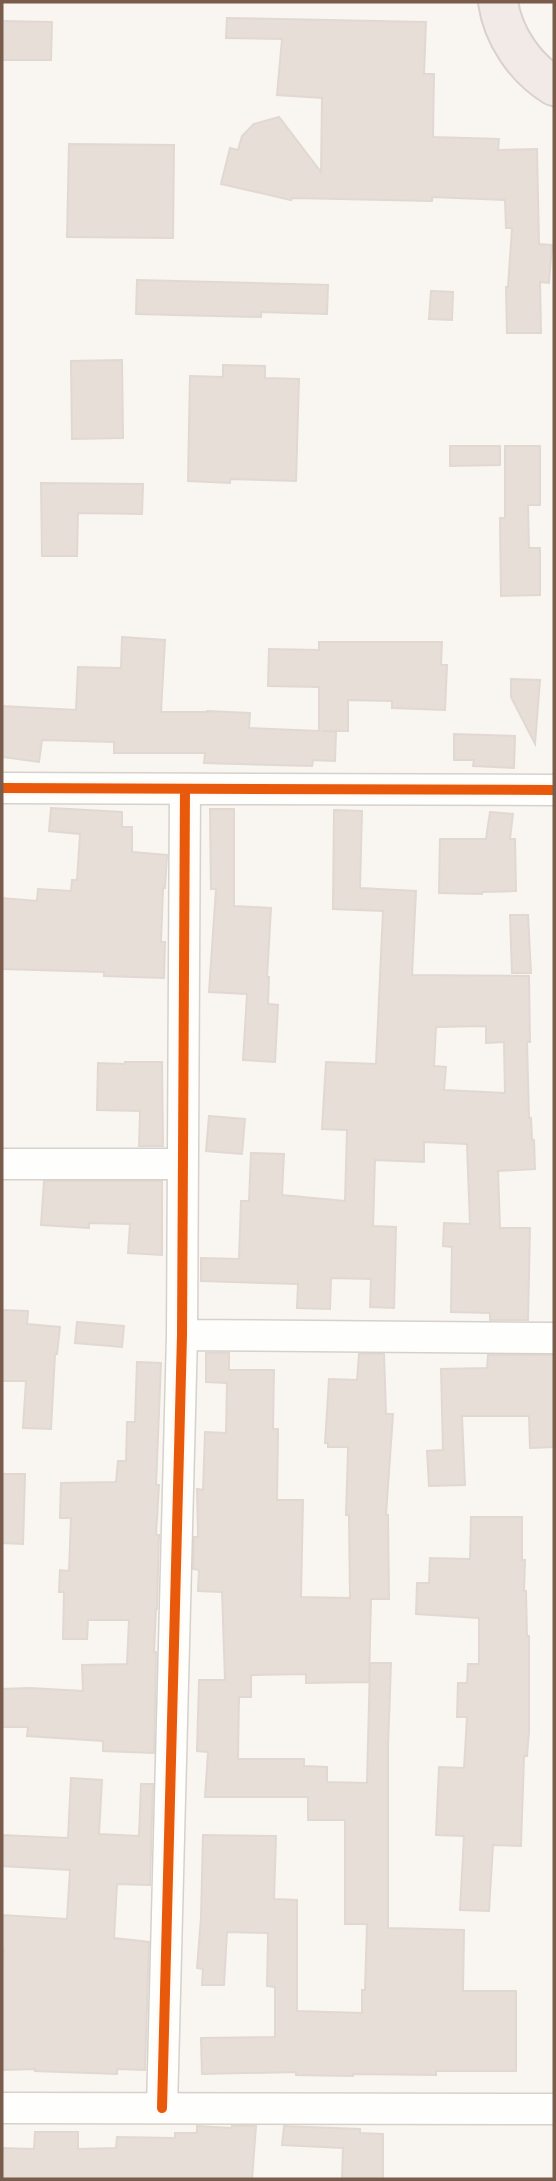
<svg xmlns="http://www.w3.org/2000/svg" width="556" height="2181" font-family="'Asap Condensed',sans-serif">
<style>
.building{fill:#e6ded7;stroke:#e2d8d2;stroke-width:2;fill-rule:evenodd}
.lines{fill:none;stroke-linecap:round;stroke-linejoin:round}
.minor-casing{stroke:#d7d1cb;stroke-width:33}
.highway-casing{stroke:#dad1cc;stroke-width:42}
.minor{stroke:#fefefd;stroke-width:30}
.highway{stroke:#f2eae7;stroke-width:38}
.cycleway-casing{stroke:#fffaf3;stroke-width:15}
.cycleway{stroke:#e8590c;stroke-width:10}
</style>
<rect width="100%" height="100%" fill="#f9f5f0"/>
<!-- building -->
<path class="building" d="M227,18L426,22L424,74H434L433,137L499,139L498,150L537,149L539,244L552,245L549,283L540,282L541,333H507L506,287H508L512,228H506L505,200L432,197V201L292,198L291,200L221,184L230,148L238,150L242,136L254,124L279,117L321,172L322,98L277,95L282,39L226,38Z
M2,21L52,22L51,60H2Z
M69,144L174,145L173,238L67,237Z
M137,280L328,285L327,314L261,312V317L136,314Z
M431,291L453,292L452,320L429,319Z
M122,360L123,438L72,439L71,361Z
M223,365L265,366V378L299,379L296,481L230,479V483L188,481L190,376L223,377Z
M450,446H500V465L450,466Z
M505,446H540V505H528L529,548H540V595L501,596L500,518H505Z
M41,483L143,484L142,514L78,513L77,556H42Z
M122,637L165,640L161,712H207V711L250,713L249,728L319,731V687L268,686L269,649L319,650V642H442L441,665H447L445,710L392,708V701L348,700V731H322L336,732L335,761L313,760L312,766L204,763L205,753H114V742L42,740L39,762L2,757V706L76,710L78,667L121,668Z
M511,679L540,680L535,744L511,697Z
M454,734L515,736L514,768L473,766L474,760H454Z
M51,808L122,812V827H132V852L167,855L165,888H163L161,942H165L164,978L104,976V972L2,969V898L37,901L38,889L71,891L72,880H77L80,834L49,831Z
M210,809H234V906L271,908L267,977H269L268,1004L278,1005L275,1062L243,1060L247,994L209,992L216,889H211Z
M334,810L362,811L360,888L416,891L412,975L529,976L530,1042H527L529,1118H531L532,1140H534L535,1169L498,1171L500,1228H530L528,1320H490V1313L451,1312L452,1247L443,1246L444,1223L470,1224L467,1144L424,1142V1162L375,1160L373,1226L396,1227L394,1308L370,1307L371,1279L331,1278L330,1309L297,1308L298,1284L201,1281V1258L239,1259L241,1201H249L251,1153L284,1154L282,1195L345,1201L347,1130L322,1129L326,1062L376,1064L383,911L333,909ZM486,1026V1043L504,1042L505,1093L444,1090L446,1067L434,1066L436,1027Z
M490,812L513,814L510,839H515L516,891L482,892V894L439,893L440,839H486Z
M510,915H528L531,973H512Z
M125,1062H162L163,1146H139L140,1111L97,1110L98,1063L125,1064Z
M209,1116L245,1119L242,1154L206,1151Z
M44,1181H162V1255L128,1253L130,1224L89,1223V1228L41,1225Z
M2,1310L28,1311L27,1324L60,1327L57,1354H55L51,1429L23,1428L26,1381H2Z
M77,1322L124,1326L122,1347L75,1343Z
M206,1353H229V1370H274L273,1429H278L277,1500H303L301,1597L350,1598L349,1515H346L348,1447H328V1443H325L329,1379L357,1380L359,1354H384L386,1414H393L386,1515H388L389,1599H371L369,1682L306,1683V1674L251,1675V1697H239L238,1759H304V1766L327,1767V1782L367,1783L370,1663H391L388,1747V1928L464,1930L463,1991H516V2071H436V2075L353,2074V2076L296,2075V2072L202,2074L201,2038L275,2037V1987L267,1986L268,1933L227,1932L224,1985H202L203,1969L197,1968L201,1918L203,1835L276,1836L274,1899L297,1900V2011L362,2013V1990H365L367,1924H345V1820H308V1797H205L208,1752L197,1751L199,1680H225L222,1592L198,1591L199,1570L193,1569L194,1537H198L197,1489L203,1490L205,1432L226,1433L227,1383L206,1382Z
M488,1355H554V1447L530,1448L529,1416H462L465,1485L429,1486L427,1451L443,1450L441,1369L487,1368Z
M137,1362L161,1363L156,1485H159L156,1535H159L157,1609H156L154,1652H156L154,1753L103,1751V1741L27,1736L28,1727H2V1689L30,1688L83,1691L82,1665L127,1664L129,1620H88L87,1639H63L64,1592H59L60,1570L69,1571L71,1518H60L61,1483L116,1482L118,1461H126L127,1422H135Z
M2,1474H25L23,1544L2,1543Z
M471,1517H522V1560H525L524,1591H526L527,1636H529V1731L527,1756H524L521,1846L493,1845L489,1911L460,1910L464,1836L436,1835L439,1767L464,1768L467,1717H457L458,1683H467L468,1664H479V1618L416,1614L417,1583H429L430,1558L470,1559Z
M71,1778L102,1780L99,1834L139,1836L141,1784H153L150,1885L117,1884L114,1938L149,1942L145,2070L117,2069V2074L35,2071V2069L2,2070V1968L4,1949L2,1948V1915L67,1919L70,1870L2,1866V1835L68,1838Z
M197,2126L232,2128V2126H256L252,2179H2V2148L34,2149L35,2132H78V2149L116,2148L117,2137L175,2138V2133H197Z
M284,2126L360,2129V2133L383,2134V2179H342L343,2148L282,2145Z"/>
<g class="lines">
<!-- minor casing -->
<g class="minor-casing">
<path id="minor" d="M2,788L554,790
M2,1164H182
M182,1335L554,1338
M2,2108L554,2109
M162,2108L182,1335L185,789"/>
</g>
<!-- highway casing -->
<g class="highway-casing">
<path id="highway" d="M498,2C503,36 525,68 554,86"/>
</g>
<!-- minor -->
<use href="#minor" class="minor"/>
<!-- highway -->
<use href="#highway" class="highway"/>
<!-- cycleway casing -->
<g class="cycleway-casing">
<path id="cycleway" d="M2,788L554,790
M162,2108L182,1335L185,789"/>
</g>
<!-- cycleway -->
<use href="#cycleway" class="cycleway"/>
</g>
<!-- border -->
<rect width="556" height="2181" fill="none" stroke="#7a5c4d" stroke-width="7"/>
</svg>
